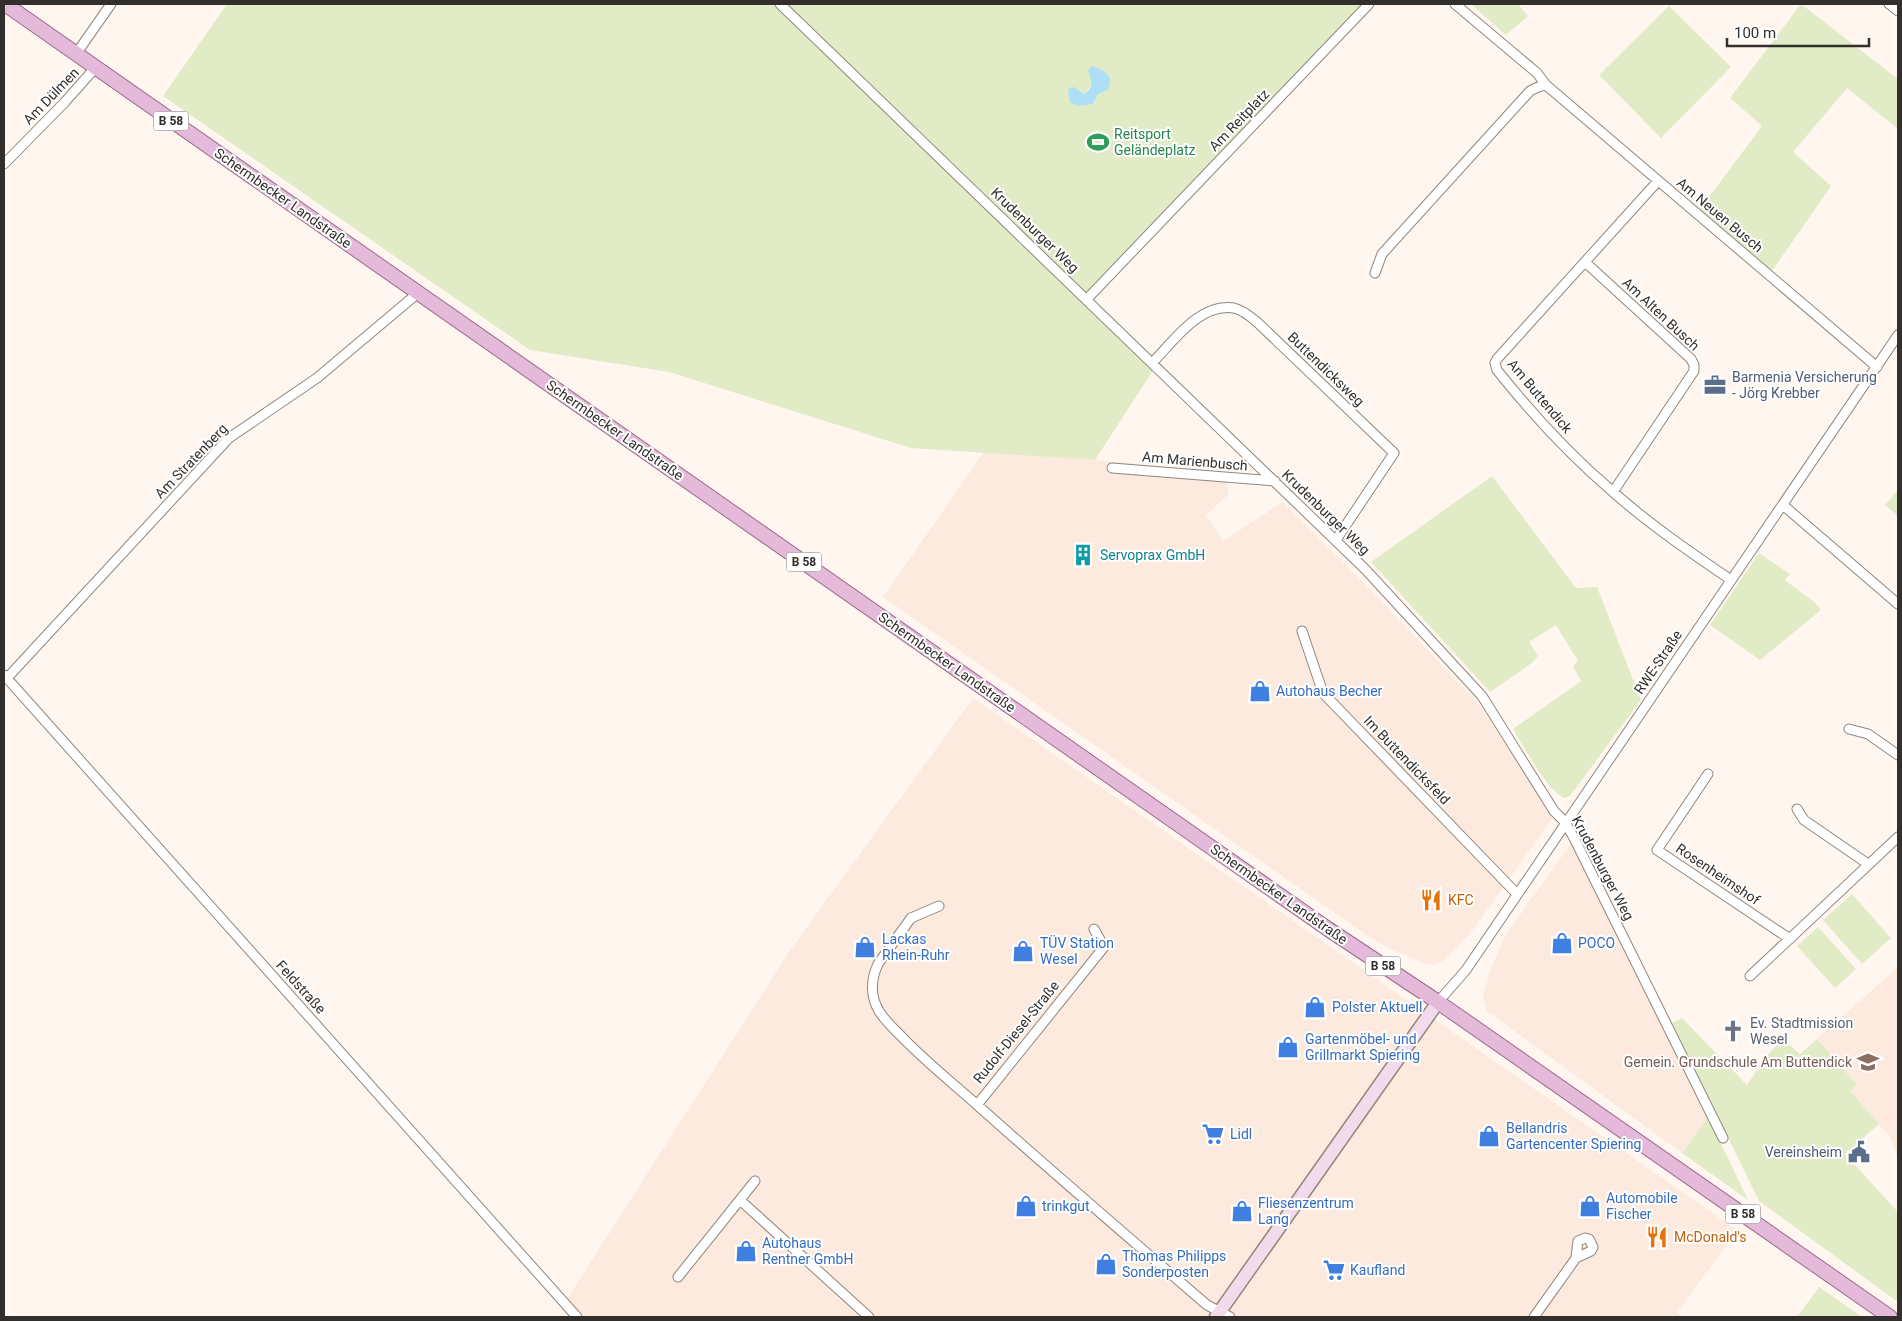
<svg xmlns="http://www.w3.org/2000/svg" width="1902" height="1321" font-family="Roboto,sans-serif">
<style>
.built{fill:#fbeadd}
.green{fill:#e1ecc6;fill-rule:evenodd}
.water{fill:#aedff6}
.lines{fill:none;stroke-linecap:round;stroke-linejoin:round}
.street-casing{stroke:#90877f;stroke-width:11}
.secondary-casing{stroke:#90877f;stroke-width:15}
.primary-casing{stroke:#9b6b8c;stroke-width:16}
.street{stroke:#fff;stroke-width:9}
.secondary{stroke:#f2dcec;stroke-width:12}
.primary{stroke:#e5b9d9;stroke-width:14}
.labels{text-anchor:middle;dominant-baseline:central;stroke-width:4;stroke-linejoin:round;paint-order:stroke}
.shield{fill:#fff;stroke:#706d6b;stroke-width:1}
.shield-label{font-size:12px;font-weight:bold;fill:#332f2c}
.street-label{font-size:14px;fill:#332f2c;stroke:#fff}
.leisure-label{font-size:14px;fill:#27864d;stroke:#fff;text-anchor:start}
.service-label{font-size:14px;fill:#4e5e75;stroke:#fff;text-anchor:start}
.culture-label{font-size:14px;fill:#0d838f;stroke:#fff;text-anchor:start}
.shop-label{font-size:14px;fill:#366cbe;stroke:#fff;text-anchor:start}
.food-label{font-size:14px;fill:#c56008;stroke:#fff;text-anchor:start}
.worship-label{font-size:14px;fill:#5b616d;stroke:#fff;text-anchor:start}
.education-label{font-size:14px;fill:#785e54;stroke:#fff;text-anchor:end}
</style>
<rect width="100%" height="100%" fill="#fff6f0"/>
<!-- built -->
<path class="built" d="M984,452L1095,460L1227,473L1228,495L1206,515L1223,541L1283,502L1363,582L1477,702L1553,815L1552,819L1472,931L1444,960L1433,965L1426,964L1389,948L1368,936L883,597Z
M973,698L1737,1230L1677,1313L1683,1317H583L567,1299L791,949Z
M1572,842L1708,1117L1682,1153L1487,1011L1483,995L1491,969L1501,945L1507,933Z
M1898,967V1159L1890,1137L1850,1091L1857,1085L1817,1039Z"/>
<!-- green -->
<path class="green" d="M227,4H1365L1087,297L1154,369L1095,460L911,448L669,372L530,350L163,96ZM1092,78L1104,91L1098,94L1093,104L1078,106L1076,103C1083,95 1091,90 1092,78Z
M1471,4H1518L1528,16L1506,35Z
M1801,4L1898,79V129L1847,88L1793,152L1831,186L1772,271L1700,209L1762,126L1730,98Z
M1669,6L1731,67L1661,138L1599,75Z
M1492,476L1576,588L1597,587L1641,700L1570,796L1564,798C1546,789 1524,747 1513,729L1581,681L1573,666L1578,661L1556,625L1529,642L1538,656L1532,663L1490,692L1371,562Z
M1898,490V516L1885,505Z
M1759,553L1790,574L1785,580L1814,602L1821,610L1760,660L1710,625Z
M1852,894L1891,938L1862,964L1823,920Z
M1818,927L1856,969L1835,988L1797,946Z
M1682,1018L1747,1085L1769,1053L1783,1039L1800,1054L1817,1039L1857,1085L1850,1091L1879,1124L1845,1154L1898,1212V1302L1759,1201L1672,1023Z
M1708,1117L1748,1200L1682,1153Z
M1819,1287L1862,1317H1797Z"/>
<!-- water -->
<path class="water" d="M1091,66C1104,70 1115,75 1108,90L1098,94L1093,104L1078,106L1070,102L1068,89L1074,87L1083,94C1094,90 1092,79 1088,71Z"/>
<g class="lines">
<!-- street casing -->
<g class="street-casing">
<path id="street" d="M780,4L1365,569L1482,696L1554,811L1565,822L1574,838L1723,1138
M1455,4L1537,73L1546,85L1877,367
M1889,4L1898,11
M76,54L111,4
M4,164L64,103L96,67
M1658,181L1497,359L1495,363L1497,370C1532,414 1569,454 1612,491C1649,524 1690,552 1731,580
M1585,262L1691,359L1694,365V371L1613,492
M1375,273L1382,254L1530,91L1538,87L1546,85
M1087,299L1369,4
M1152,363C1173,342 1200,302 1234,308C1242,310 1250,316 1257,322L1394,453L1336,540
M1112,468L1275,481
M1783,505L1898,604
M1302,631L1323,693L1517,894
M4,675L577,1317
M8,677L229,438L317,378L418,293
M1849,729L1868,734L1898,755
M1708,774L1657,850L1790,939
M1797,809L1804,820L1868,864
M939,906L911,918L878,964C871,979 870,996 879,1011C885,1021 894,1029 902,1037C924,1060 950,1081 975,1103C1051,1171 1129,1238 1207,1305L1230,1317
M1750,976L1898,837
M1438,1002L1466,970L1898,335
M977,1105L1104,947L1094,929
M740,1200L869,1317
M678,1277L755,1181
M1534,1317L1576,1258L1578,1241L1585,1238L1589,1239L1593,1247L1591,1251L1576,1258"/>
</g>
<!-- secondary casing -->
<g class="secondary-casing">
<path id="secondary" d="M1216,1317L1438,1002"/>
</g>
<!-- primary casing -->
<g class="primary-casing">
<path id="primary" d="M5,4L1328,929L1438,1002L1890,1317"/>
</g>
<!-- street -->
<use href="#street" class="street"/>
<!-- secondary -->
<use href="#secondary" class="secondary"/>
<!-- primary -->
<use href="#primary" class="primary"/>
</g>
<!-- icons -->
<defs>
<g id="stadium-bare" transform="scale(1.725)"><path d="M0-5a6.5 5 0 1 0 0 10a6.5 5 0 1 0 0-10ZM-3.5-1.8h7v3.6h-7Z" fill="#2e9e5b" stroke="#fff" stroke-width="2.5" paint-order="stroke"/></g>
<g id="office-bare" transform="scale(1.725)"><path d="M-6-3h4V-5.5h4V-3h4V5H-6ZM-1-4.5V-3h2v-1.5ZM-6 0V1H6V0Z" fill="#5c6f8a" stroke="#fff" stroke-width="2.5" paint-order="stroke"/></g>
<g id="building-bare" transform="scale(1.725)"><path d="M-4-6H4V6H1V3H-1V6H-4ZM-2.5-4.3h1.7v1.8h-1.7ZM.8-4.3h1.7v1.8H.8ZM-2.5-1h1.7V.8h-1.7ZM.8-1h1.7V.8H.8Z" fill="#0f9aa8" stroke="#fff" stroke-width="2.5" paint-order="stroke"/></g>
<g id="shop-bare" transform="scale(1.725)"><path d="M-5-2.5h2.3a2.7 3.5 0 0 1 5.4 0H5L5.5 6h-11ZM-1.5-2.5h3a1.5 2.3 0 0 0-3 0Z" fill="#3f7fe0" stroke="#fff" stroke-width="2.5" paint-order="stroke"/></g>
<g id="restaurant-bare" transform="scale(1.725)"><path d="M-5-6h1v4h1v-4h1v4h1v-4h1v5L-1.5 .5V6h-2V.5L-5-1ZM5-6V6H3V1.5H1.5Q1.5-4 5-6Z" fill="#e8710a" stroke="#fff" stroke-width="2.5" paint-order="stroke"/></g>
<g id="church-bare" transform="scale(1.725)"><path d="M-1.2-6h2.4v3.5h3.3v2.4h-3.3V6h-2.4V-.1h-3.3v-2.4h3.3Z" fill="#6b7280" stroke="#fff" stroke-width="2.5" paint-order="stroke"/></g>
<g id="school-bare" transform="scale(1.725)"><path d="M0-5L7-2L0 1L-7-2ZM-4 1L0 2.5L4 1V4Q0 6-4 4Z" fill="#8d6e63" stroke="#fff" stroke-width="2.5" paint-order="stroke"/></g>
<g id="supermarket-bare" transform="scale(1.725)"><path d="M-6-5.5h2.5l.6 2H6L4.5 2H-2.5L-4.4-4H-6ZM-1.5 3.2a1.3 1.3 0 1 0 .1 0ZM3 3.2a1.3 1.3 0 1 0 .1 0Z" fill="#3f7fe0" stroke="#fff" stroke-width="2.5" paint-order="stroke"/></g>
<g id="civic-bare" transform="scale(1.725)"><path d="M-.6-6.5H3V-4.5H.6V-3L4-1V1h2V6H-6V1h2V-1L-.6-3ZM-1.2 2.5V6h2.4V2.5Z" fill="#5c6f8a" stroke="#fff" stroke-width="2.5" paint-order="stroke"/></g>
</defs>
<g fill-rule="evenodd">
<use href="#stadium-bare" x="1098" y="142"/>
<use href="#office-bare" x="1715" y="385"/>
<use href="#building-bare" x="1083" y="555"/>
<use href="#shop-bare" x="1260" y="691"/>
<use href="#restaurant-bare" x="1431" y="900"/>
<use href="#shop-bare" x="1562" y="943"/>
<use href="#shop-bare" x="865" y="947"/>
<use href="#shop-bare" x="1023" y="951"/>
<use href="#shop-bare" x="1315" y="1007"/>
<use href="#church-bare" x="1733" y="1031"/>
<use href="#shop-bare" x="1288" y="1047"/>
<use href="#school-bare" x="1868" y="1062"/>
<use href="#supermarket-bare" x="1213" y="1134"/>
<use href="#shop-bare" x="1489" y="1136"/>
<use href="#civic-bare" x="1859" y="1152"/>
<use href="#shop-bare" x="1026" y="1206"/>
<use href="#shop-bare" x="1590" y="1206"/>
<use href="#shop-bare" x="1242" y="1211"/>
<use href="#restaurant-bare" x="1657" y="1237"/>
<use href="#shop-bare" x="746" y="1251"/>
<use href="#shop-bare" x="1106" y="1264"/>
<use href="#supermarket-bare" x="1334" y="1270"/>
</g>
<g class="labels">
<!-- shield labels -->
<g class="shield">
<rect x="153.5" y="111.5" width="35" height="19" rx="4"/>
<rect x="786.5" y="552.5" width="35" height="19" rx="4"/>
<rect x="1365.5" y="956.5" width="35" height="19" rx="4"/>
<rect x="1725.5" y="1204.5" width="35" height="19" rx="4"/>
</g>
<g class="shield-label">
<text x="171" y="121">B 58</text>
<text x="804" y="562">B 58</text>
<text x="1383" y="966">B 58</text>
<text x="1743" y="1214">B 58</text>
</g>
<!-- street labels -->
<g class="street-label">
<text transform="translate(51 96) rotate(-46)">Am Dülmen</text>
<text transform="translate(1239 120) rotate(-46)">Am Reitplatz</text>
<text transform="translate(283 198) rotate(35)">Schermbecker Landstraße</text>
<text transform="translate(1720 215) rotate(40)">Am Neuen Busch</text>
<text transform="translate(1035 230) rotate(44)">Krudenburger Weg</text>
<text transform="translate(1661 314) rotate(43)">Am Alten Busch</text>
<text transform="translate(1326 369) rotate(44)">Buttendicksweg</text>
<text transform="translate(1540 396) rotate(50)">Am Buttendick</text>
<text transform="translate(615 430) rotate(35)">Schermbecker Landstraße</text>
<text transform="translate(191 461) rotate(-46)">Am Stratenberg</text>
<text transform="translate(1195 461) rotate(5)">Am Marienbusch</text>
<text transform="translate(1326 512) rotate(44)">Krudenburger Weg</text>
<text transform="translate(947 662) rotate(35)">Schermbecker Landstraße</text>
<text transform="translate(1658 662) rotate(-56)">RWE-Straße</text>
<text transform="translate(1407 760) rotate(46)">Im Buttendicksfeld</text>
<text transform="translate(1603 868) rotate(62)">Krudenburger Weg</text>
<text transform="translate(1718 874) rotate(34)">Rosenheimshof</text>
<text transform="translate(1279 894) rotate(35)">Schermbecker Landstraße</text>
<text transform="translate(301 987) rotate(48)">Feldstraße</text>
<text transform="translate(1016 1032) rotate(-51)">Rudolf-Diesel-Straße</text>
</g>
<!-- leisure labels -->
<g class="leisure-label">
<text x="1114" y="134">Reitsport<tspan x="1114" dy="16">Geländeplatz</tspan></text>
</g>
<!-- service labels -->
<g class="service-label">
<text x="1732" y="377">Barmenia Versicherung<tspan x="1732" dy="16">- Jörg Krebber</tspan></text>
<text x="1842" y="1152" text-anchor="end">Vereinsheim</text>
</g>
<!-- culture labels -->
<g class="culture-label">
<text x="1100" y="555">Servoprax GmbH</text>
</g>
<!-- shop labels -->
<g class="shop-label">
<text x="1276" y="691">Autohaus Becher</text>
<text x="882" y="939">Lackas<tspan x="882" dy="16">Rhein-Ruhr</tspan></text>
<text x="1040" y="943">TÜV Station<tspan x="1040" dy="16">Wesel</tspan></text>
<text x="1578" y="943">POCO</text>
<text x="1332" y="1007">Polster Aktuell</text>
<text x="1305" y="1039">Gartenmöbel- und<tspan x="1305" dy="16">Grillmarkt Spiering</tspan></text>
<text x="1506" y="1128">Bellandris<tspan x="1506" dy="16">Gartencenter Spiering</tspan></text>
<text x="1230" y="1134">Lidl</text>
<text x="1606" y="1198">Automobile<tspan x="1606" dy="16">Fischer</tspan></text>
<text x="1258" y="1203">Fliesenzentrum<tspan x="1258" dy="16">Lang</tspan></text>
<text x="1042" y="1206">trinkgut</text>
<text x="762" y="1243">Autohaus<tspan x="762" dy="16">Rentner GmbH</tspan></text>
<text x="1122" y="1256">Thomas Philipps<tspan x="1122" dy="16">Sonderposten</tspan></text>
<text x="1350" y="1270">Kaufland</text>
</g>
<!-- food labels -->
<g class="food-label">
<text x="1448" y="900">KFC</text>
<text x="1674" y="1237">McDonald's</text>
</g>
<!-- worship labels -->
<g class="worship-label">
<text x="1750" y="1023">Ev. Stadtmission<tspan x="1750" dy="16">Wesel</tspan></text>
</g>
<!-- education labels -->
<g class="education-label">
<text x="1852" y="1062">Gemein. Grundschule Am Buttendick</text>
</g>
</g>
<!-- border -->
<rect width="1902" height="1321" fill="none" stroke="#332f2c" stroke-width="10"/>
<!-- scale -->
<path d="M1727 38v8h142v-8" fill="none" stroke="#332f2c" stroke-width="2.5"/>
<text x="1734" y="38" font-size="15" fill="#332f2c" stroke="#ffffff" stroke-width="4" paint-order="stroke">100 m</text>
</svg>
